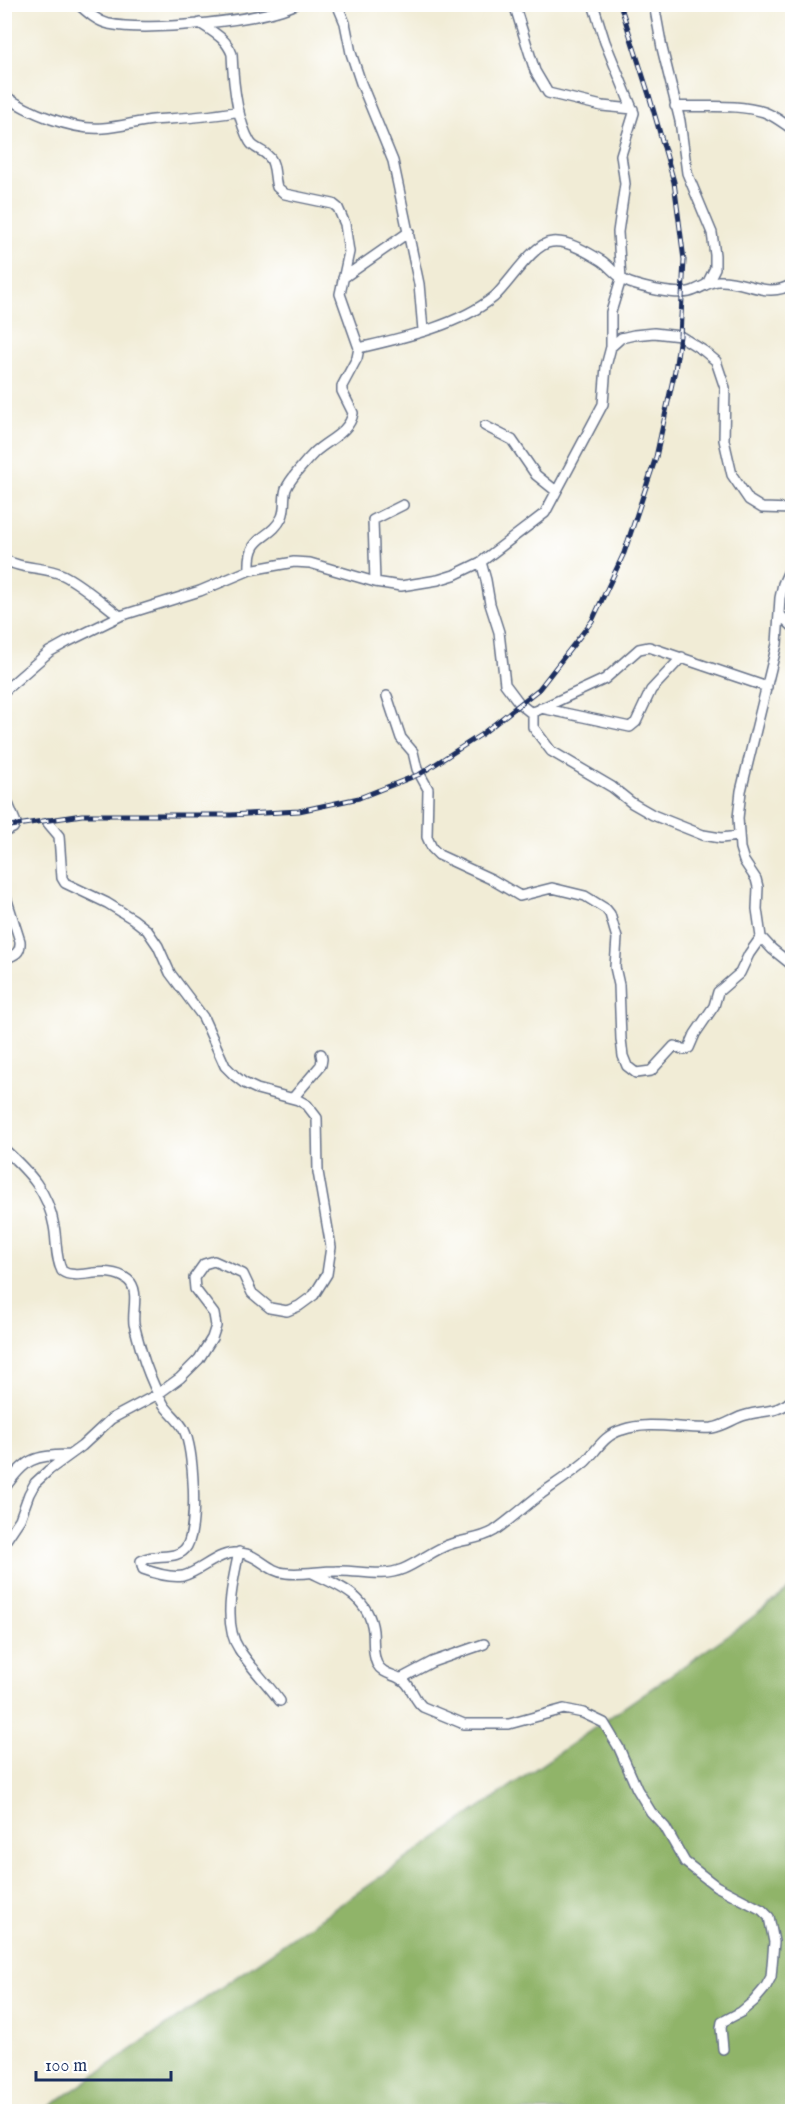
<svg xmlns="http://www.w3.org/2000/svg" width="797" height="2116" font-family="'IM FELL English',serif">
<style>
.forest{fill:#90b469;stroke:#567264;stroke-width:1.5}
.lines{fill:none;stroke-linecap:round;stroke-linejoin:round}
.minor-casing{stroke:#667188;stroke-width:12}
.minor{stroke:#fff;stroke-width:9}
.rail-casing{stroke:#1b2f5e;stroke-width:5}
.rail{stroke:#fff;stroke-width:3;stroke-dasharray:9;stroke-linecap:butt}
</style>
<rect width="100%" height="100%" fill="#fff"/>
<filter id="ink" filterUnits="userSpaceOnUse"><feTurbulence type="fractalNoise" baseFrequency=".0167" numOctaves="2"/><feDisplacementMap in="SourceGraphic" scale="12" xChannelSelector="R" yChannelSelector="G"/><feConvolveMatrix kernelMatrix="1 2 1 2 8 2 1 2 1" color-interpolation-filters="sRGB"/></filter>
<filter id="wash" filterUnits="userSpaceOnUse"><feTurbulence type="fractalNoise" baseFrequency=".008" numOctaves="4" result="noise"/><feDisplacementMap in="SourceGraphic" scale="24" xChannelSelector="R" yChannelSelector="G"/><feGaussianBlur stdDeviation="1.35" result="paint"/><feColorMatrix in="noise" values="0 0 0 0 0 0 0 0 0 0 0 0 0 0 0 0 0 1.4 0 .05"/><feComposite in="paint" operator="in"/></filter>
<g filter="url(#wash)">
<rect width="100%" height="100%" fill="#f1ecd6"/>
<!-- forest -->
<path class="forest" d="M792,1587V2111L42,2112L741,1626Z"/>
</g>
<g filter="url(#ink)">
<g class="lines">
<!-- minor casing -->
<g class="minor-casing">
<path id="minor" d="M78,4C88,13 97,21 109,24C148,32 261,21 296,4
M337,4L345,23L351,53L361,83L393,161L419,284L423,330
M514,4L535,71L548,93L602,106L633,109
M593,4L605,42L634,113L621,155L625,184L618,232L621,279L611,312V347
M654,4L662,48L680,121L687,173L712,233L715,255V268L707,284
M200,23C213,32 226,38 232,54C233,80 236,118 250,142C254,149 263,150 268,156C276,162 274,178 277,187L285,194L333,204L338,208L345,224L349,252L340,294L359,348L357,358L342,386V391L353,413C350,432 328,440 315,452C307,460 290,479 286,489C283,498 286,508 282,517C270,542 248,532 250,570
M4,95C27,112 74,131 103,128C120,127 136,122 153,120C181,118 211,117 239,111
M675,106C704,108 735,103 764,112C775,116 783,123 792,129
M343,278L409,232
M359,348C402,338 458,326 494,297C509,284 533,243 552,242C568,240 589,253 602,261C612,268 618,279 630,283C644,288 674,295 689,292C699,290 707,282 718,281C745,279 767,300 792,284
M485,426L512,440L536,475L556,491
M4,559C21,570 45,566 63,575C83,585 102,603 120,616
M481,562L486,580L490,604L499,632L505,684L520,704L530,712L536,711L605,679L639,649L649,647L767,687
M792,564L783,584L780,598L777,644L741,791L738,818L740,848L744,861L756,879L758,887L757,909L761,937L772,949L792,965
M375,582L373,520L403,505
M780,615L792,626
M4,691L49,652L67,642L120,616L200,591L250,570L294,562L310,563L375,582L401,586L438,580L454,575L481,562L545,513L603,404L606,366L611,347L621,338L634,335L654,333L680,336L704,351L716,361L725,388L724,440L732,475L749,500L762,508L792,509
M387,696L401,738L413,752L417,769L428,789L427,837L432,848L439,855L491,879L520,896L552,888L585,896L606,909L610,914L617,938L615,967L619,985L621,1039L623,1056L627,1066L636,1073L651,1071L674,1046L685,1050L689,1048L695,1034L714,1006L718,992L740,973L749,954L761,937
M541,708L630,727L636,722L651,690L682,657
M533,712V727L551,751L612,787L632,803L653,815L703,835L721,838L739,836
M4,794L16,823L13,828L4,832
M4,891L20,941C21,953 15,955 4,959
M293,1098L321,1065L322,1059L321,1054
M4,1149C29,1172 48,1191 54,1226C57,1240 55,1258 62,1271C77,1282 107,1263 128,1280C140,1290 132,1310 134,1324C137,1336 141,1351 145,1363C150,1377 157,1393 164,1405C170,1414 179,1420 184,1430C194,1450 198,1526 187,1546C178,1562 154,1552 141,1561L143,1569C154,1573 171,1578 183,1576C202,1571 219,1550 241,1553C258,1554 268,1572 286,1573C302,1575 319,1571 336,1571C359,1570 381,1578 403,1569C420,1562 434,1549 451,1544C466,1539 481,1539 494,1531C513,1518 529,1502 548,1489C561,1480 573,1472 585,1462C597,1450 604,1435 622,1430C650,1420 683,1430 712,1428C725,1426 734,1418 746,1415C764,1410 778,1413 792,1400
M4,1489C26,1458 33,1456 69,1455
M4,1543L20,1519L29,1494L35,1483L49,1470L82,1446L111,1419L158,1394L180,1378L199,1359L212,1338L216,1326L214,1314L195,1289L194,1278L204,1264L214,1261L243,1274L252,1293L270,1308L287,1311L299,1306L314,1295L327,1274L331,1247L318,1172L317,1118L307,1105L298,1100L257,1089L244,1083L235,1076L225,1066L203,1017L170,973L158,946L147,930L133,919L107,903L65,883L62,878L59,836L48,823
M239,1552C233,1580 222,1624 239,1649C250,1667 267,1683 280,1701
M312,1573C340,1586 369,1597 373,1631C374,1641 372,1654 377,1664C383,1675 395,1674 404,1681C412,1687 414,1700 423,1707L464,1724H509L564,1709L583,1713L604,1723L619,1748L637,1789L651,1812L665,1827L685,1862L716,1886L762,1910L769,1917L774,1942L771,1977L765,1988L754,2001L741,2012L722,2022L721,2028L723,2049
M400,1679L432,1662L484,1644"/>
</g>
<!-- minor -->
<use href="#minor" class="minor"/>
<!-- rail casing -->
<g class="rail-casing">
<path id="rail" d="M4,827L82,815H231L299,811L359,798L420,774L482,734L539,689L592,621L624,553L656,457L675,370L680,336L684,260L674,182L649,95L620,4"/>
</g>
<!-- rail -->
<use href="#rail" class="rail"/>
</g>
</g>
<!-- margin -->
<rect width="797" height="2116" fill="none" stroke="#fff" stroke-width="24"/>
<!-- scale -->
<path d="M36 2071v9h135v-9" fill="none" stroke="#1b2f5e" stroke-width="3"/>
<text x="45" y="2071" font-size="18" fill="#1b2f5e" stroke="#ffffff" stroke-width="4.5" paint-order="stroke">100 m</text>
</svg>
